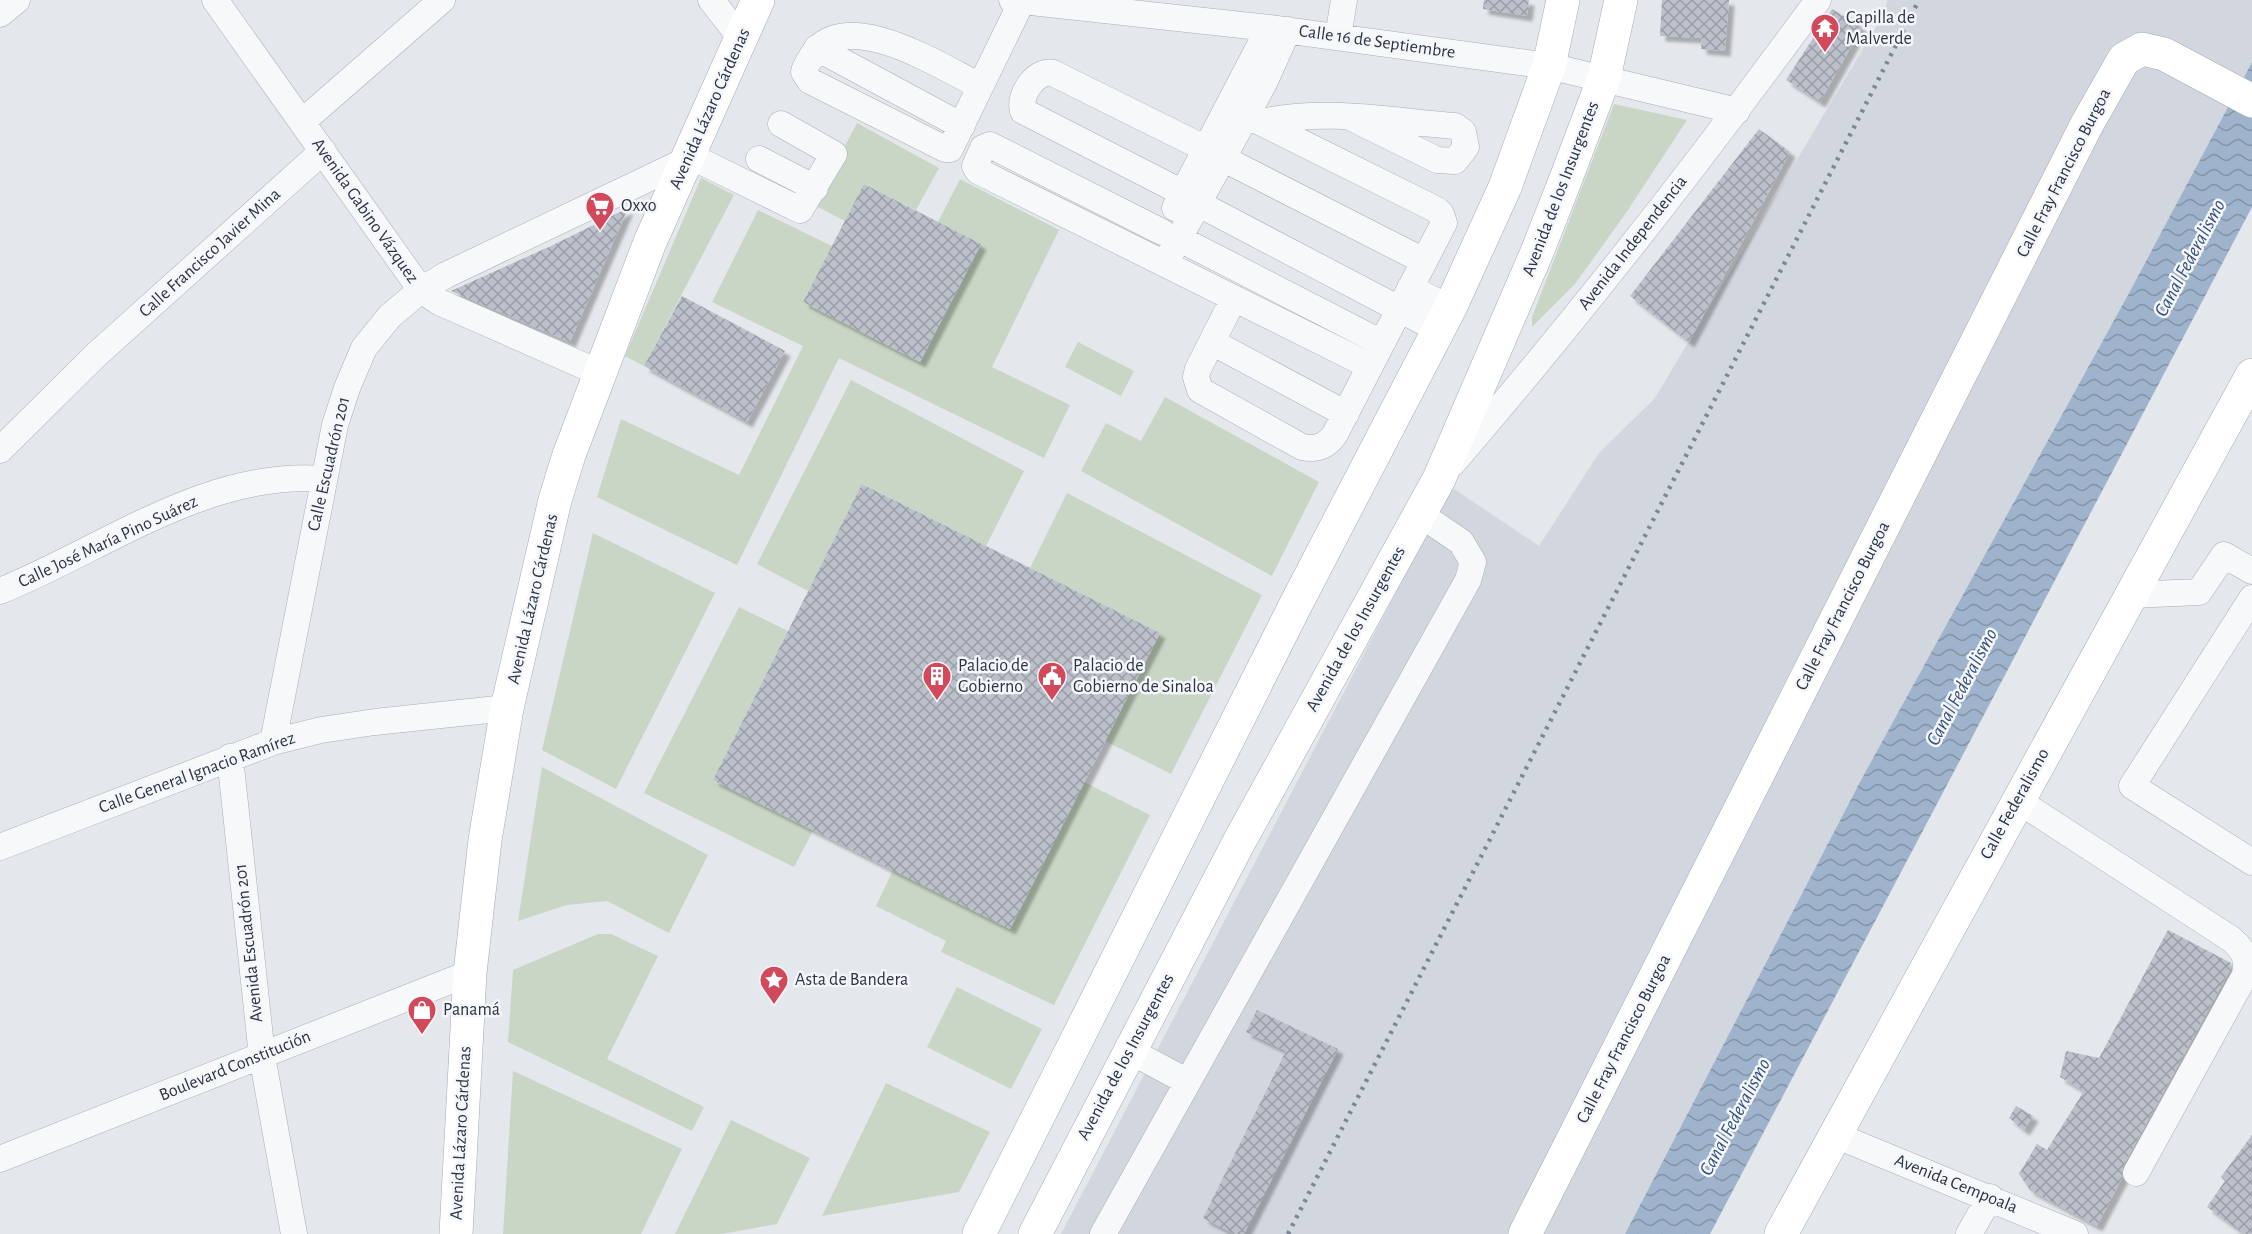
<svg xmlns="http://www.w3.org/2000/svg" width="2252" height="1234" font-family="'Alegreya Sans',sans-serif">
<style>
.built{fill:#d2d6de}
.garden{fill:#c9d6c5}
.water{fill:url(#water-waves)}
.building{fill:url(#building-cross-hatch);filter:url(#shadow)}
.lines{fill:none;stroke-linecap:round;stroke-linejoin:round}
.minor-casing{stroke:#a9aeb7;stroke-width:27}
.major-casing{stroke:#a3abb8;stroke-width:34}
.minor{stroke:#f7f8fa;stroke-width:26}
.major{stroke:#fff;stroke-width:33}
.rail{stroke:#7d8696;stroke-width:4.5;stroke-dasharray:3 6;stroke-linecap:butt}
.labels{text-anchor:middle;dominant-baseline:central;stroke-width:5;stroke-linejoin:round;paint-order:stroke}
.poi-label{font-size:18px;fill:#2b3445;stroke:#f4f6f9;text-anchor:start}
.street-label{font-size:18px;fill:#2b3445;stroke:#f4f6f9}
.water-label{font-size:20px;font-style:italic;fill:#34527a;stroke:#f4f6f9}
</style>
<defs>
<pattern id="water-waves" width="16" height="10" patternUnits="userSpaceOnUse" patternTransform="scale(1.5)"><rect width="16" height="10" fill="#9fb4cc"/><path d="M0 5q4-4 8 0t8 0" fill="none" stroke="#8293a7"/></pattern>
<pattern id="building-cross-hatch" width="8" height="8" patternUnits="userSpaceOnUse" patternTransform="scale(1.5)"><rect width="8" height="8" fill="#bbc0ca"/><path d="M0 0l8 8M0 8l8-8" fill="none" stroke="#989da6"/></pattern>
<filter id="shadow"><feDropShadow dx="5.5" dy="5.5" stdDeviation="1.5" flood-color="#0004"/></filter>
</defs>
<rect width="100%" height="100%" fill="#e4e7ec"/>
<!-- built -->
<path class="built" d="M1888,0H2252V62L2129,293L1861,780L1625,1234H1061L1451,487L1539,546L1599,453L1655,398L1882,17Z"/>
<!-- garden -->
<path class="garden" d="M1614,104L1687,120L1626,213L1575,284L1532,327V317Z
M857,123L939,168L916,210L864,184L845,221L814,205Z
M701,178L734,195L644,366L625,356Z
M960,179L1059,230L992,367L1070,405L1044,458L839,358L737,565L597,497L621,419L739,475L803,346L712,302L758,210L832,246L803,302L920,362L981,244L938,222Z
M1078,342L1134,371L1121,396L1065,367Z
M851,380L1024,471L986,546L863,484L808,591L757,564Z
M1165,397L1319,482L1272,576L1081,471L1106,423L1141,441Z
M1067,493L1262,595L1171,774L1105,741L1160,633L1030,568Z
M593,533L715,593L616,789L542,750Z
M739,607L788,631L713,780L813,831L794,867L644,793Z
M542,767L708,855L669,933L607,901L567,905L518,921Z
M1084,782L1150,815L1054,1005L941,952L946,941L876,906L893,870Z
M598,934H611L658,956L607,1059L704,1107L692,1131L508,1042L513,970Z
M957,987L1042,1029L1011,1089L927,1047Z
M513,1071L682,1149L641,1234H503Z
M886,1083L990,1132L959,1192L822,1216Z
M731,1120L810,1158L777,1224L722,1234H675Z"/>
<!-- water -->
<path class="water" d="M2252,62V207L1710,1234H1625L1861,780L2129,293Z"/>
<!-- building -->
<path class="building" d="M1484,0H1529L1527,16L1483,9Z
M1662,0H1729L1725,51L1701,49L1702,38L1660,36Z
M1832,9L1862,27L1820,102L1786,80Z
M1759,129L1790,152L1689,342L1630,296Z
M864,184L981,244L920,362L803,302Z
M628,208L570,342L451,291L551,246Z
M682,296L785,351L747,422L644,366Z
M862,484L1160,633L1010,929L713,780Z
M2168,930L2231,963L2230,970L2123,1166L2122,1178L2097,1226L2030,1190L2019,1174L2037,1144L2047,1150L2084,1091L2060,1077L2066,1051L2099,1058Z
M1257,1010L1338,1049L1244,1234H1234L1203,1218L1286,1051L1246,1032Z
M2016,1106L2033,1116L2024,1130L2009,1118Z
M2252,1135V1234H2244L2207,1207L2225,1181L2221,1177Z"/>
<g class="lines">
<!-- minor casing -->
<g class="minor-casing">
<path id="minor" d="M215,0L421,290L439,302L600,373
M711,0L741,38
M1012,0L1269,28L1549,66L1737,111
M0,14L17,0
M1338,37L1344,0
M817,48L962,126
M980,86C941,67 845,4 812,56C809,61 805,66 804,72L810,81L945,149H950L1022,1
M302,122L442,0
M1261,122C1324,108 1391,121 1455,126L1463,132L1466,147L1455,161L1437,160L1352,118
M690,156L800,210L834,154L781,124
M1222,158L1424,261
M759,159L815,188
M1183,193L1023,111C1018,95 1036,69 1053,73L1206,149
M1197,203L1439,330
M1175,208L1269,28
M1162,232L990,145L983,148L975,166L978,171L1370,366
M1178,238L1382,343
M1165,264L1264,83L1288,30
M1410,288L1450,308
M1234,298L1198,369L1196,377L1200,390L1302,447C1316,450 1327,446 1335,434L1444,223L1441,214L1437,210L1246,115
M1212,342L1346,414
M0,450L97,354L323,151
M1453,463C1581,314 1702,159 1818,0
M0,591C104,549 206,470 323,479
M2130,595L2199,592L2224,555L2252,571
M2252,598L2132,786L2252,862
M273,742L335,425L347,388L364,348L390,316L421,290L446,275L687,160
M230,757L262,1056L294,1234
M2017,800L2231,939C2244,950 2248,958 2245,975L2136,1173
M0,847L273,742L321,730L375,722L507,708
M1130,1051L1188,1082
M1835,1135L2075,1234
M0,1159L470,973
M1103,1234L1468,580L1473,562L1461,542L1420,514
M1969,1234L1990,1197"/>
</g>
<!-- major casing -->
<g class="major-casing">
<path id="major" d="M456,1234L470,973L485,840L507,708L555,500L569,455L650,242L758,0
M979,1234L1297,602L1450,308L1505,187L1549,66L1563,0
M1035,1234L1239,842L1439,479L1537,252L1565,181L1604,78L1621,0
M1525,1234L2086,126L2124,59L2142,49L2164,54L2252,101
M1781,1234L2252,375"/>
</g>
<!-- minor -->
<use href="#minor" class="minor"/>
<!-- major -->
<use href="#major" class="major"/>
<!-- rail -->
<path class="rail" d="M1288,1234L1919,0"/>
</g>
<!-- icons -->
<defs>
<g id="temple-pin" transform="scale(1.5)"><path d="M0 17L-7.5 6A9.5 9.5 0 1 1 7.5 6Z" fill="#d1495b" stroke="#f4f6f9"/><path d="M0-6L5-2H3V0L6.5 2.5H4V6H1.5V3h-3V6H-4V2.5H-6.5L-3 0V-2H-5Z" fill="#fff"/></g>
<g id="supermarket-pin" transform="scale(1.5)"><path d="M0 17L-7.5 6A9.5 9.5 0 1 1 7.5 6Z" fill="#d1495b" stroke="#f4f6f9"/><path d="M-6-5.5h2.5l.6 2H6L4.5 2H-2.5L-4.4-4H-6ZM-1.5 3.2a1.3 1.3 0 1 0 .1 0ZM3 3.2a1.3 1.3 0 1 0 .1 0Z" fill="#fff"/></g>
<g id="building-pin" transform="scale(1.5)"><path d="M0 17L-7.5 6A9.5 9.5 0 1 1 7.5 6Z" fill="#d1495b" stroke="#f4f6f9"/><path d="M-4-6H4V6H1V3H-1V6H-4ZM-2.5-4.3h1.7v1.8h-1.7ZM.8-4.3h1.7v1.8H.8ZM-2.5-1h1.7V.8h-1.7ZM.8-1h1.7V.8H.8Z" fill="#fff"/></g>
<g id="civic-pin" transform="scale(1.5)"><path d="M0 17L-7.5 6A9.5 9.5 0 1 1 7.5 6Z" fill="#d1495b" stroke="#f4f6f9"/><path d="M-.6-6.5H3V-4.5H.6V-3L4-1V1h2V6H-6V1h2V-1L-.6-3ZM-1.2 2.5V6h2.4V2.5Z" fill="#fff"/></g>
<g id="sight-pin" transform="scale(1.5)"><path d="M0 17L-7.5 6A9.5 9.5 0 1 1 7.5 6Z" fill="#d1495b" stroke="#f4f6f9"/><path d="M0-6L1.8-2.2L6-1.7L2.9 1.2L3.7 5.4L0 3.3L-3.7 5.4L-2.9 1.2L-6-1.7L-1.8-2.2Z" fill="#fff"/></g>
<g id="shop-pin" transform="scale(1.5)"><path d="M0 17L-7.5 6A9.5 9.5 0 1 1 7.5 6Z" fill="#d1495b" stroke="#f4f6f9"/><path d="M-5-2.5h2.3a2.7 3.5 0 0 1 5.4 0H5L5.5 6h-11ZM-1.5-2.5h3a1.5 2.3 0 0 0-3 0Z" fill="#fff"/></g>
</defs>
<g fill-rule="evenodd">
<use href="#temple-pin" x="1825" y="28"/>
<use href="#supermarket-pin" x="600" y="206"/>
<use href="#building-pin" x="937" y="676"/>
<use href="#civic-pin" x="1052" y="676"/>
<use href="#sight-pin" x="774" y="980"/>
<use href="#shop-pin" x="422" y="1010"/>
</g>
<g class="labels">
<!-- poi labels -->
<g class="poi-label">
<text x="1846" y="18">Capilla de<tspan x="1846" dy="21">Malverde</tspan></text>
<text x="621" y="206">Oxxo</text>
<text x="958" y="666">Palacio de<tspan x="958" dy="21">Gobierno</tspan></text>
<text x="1073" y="666">Palacio de<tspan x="1073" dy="21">Gobierno de Sinaloa</tspan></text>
<text x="795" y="980">Asta de Bandera</text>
<text x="443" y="1010">Panamá</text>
</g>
<!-- street labels -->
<g class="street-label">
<text transform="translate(1377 42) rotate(8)">Calle 16 de Septiembre</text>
<text transform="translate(710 109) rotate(-66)">Avenida Lázaro Cárdenas</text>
<text transform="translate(2064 173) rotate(-63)">Calle Fray Francisco Burgoa</text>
<text transform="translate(1561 189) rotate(-69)">Avenida de los Insurgentes</text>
<text transform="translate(365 211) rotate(55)">Avenida Gabino Vázquez</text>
<text transform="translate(1633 243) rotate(-52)">Avenida Independencia</text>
<text transform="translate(210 253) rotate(-42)">Calle Francisco Javier Mina</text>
<text transform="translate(329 464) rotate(-77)">Calle Escuadrón 201</text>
<text transform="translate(108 542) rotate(-25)">Calle José María Pino Suárez</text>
<text transform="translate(533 599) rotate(-77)">Avenida Lázaro Cárdenas</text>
<text transform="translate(1843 606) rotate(-63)">Calle Fray Francisco Burgoa</text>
<text transform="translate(1356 629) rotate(-61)">Avenida de los Insurgentes</text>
<text transform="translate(197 773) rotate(-20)">Calle General Ignacio Ramírez</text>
<text transform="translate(2015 804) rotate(-61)">Calle Federalismo</text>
<text transform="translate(249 943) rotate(-96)">Avenida Escuadrón 201</text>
<text transform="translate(1624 1039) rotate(-63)">Calle Fray Francisco Burgoa</text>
<text transform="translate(1126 1057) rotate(-62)">Avenida de los Insurgentes</text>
<text transform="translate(235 1066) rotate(-22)">Boulevard Constitución</text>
<text transform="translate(461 1133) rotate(-87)">Avenida Lázaro Cárdenas</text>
<text transform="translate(1956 1184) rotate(22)">Avenida Cempoala</text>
</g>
<!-- water labels -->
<g class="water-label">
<text transform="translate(2190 258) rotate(-62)">Canal Federalismo</text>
<text transform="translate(1962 687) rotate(-62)">Canal Federalismo</text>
<text transform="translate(1735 1117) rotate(-62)">Canal Federalismo</text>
</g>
</g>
</svg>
